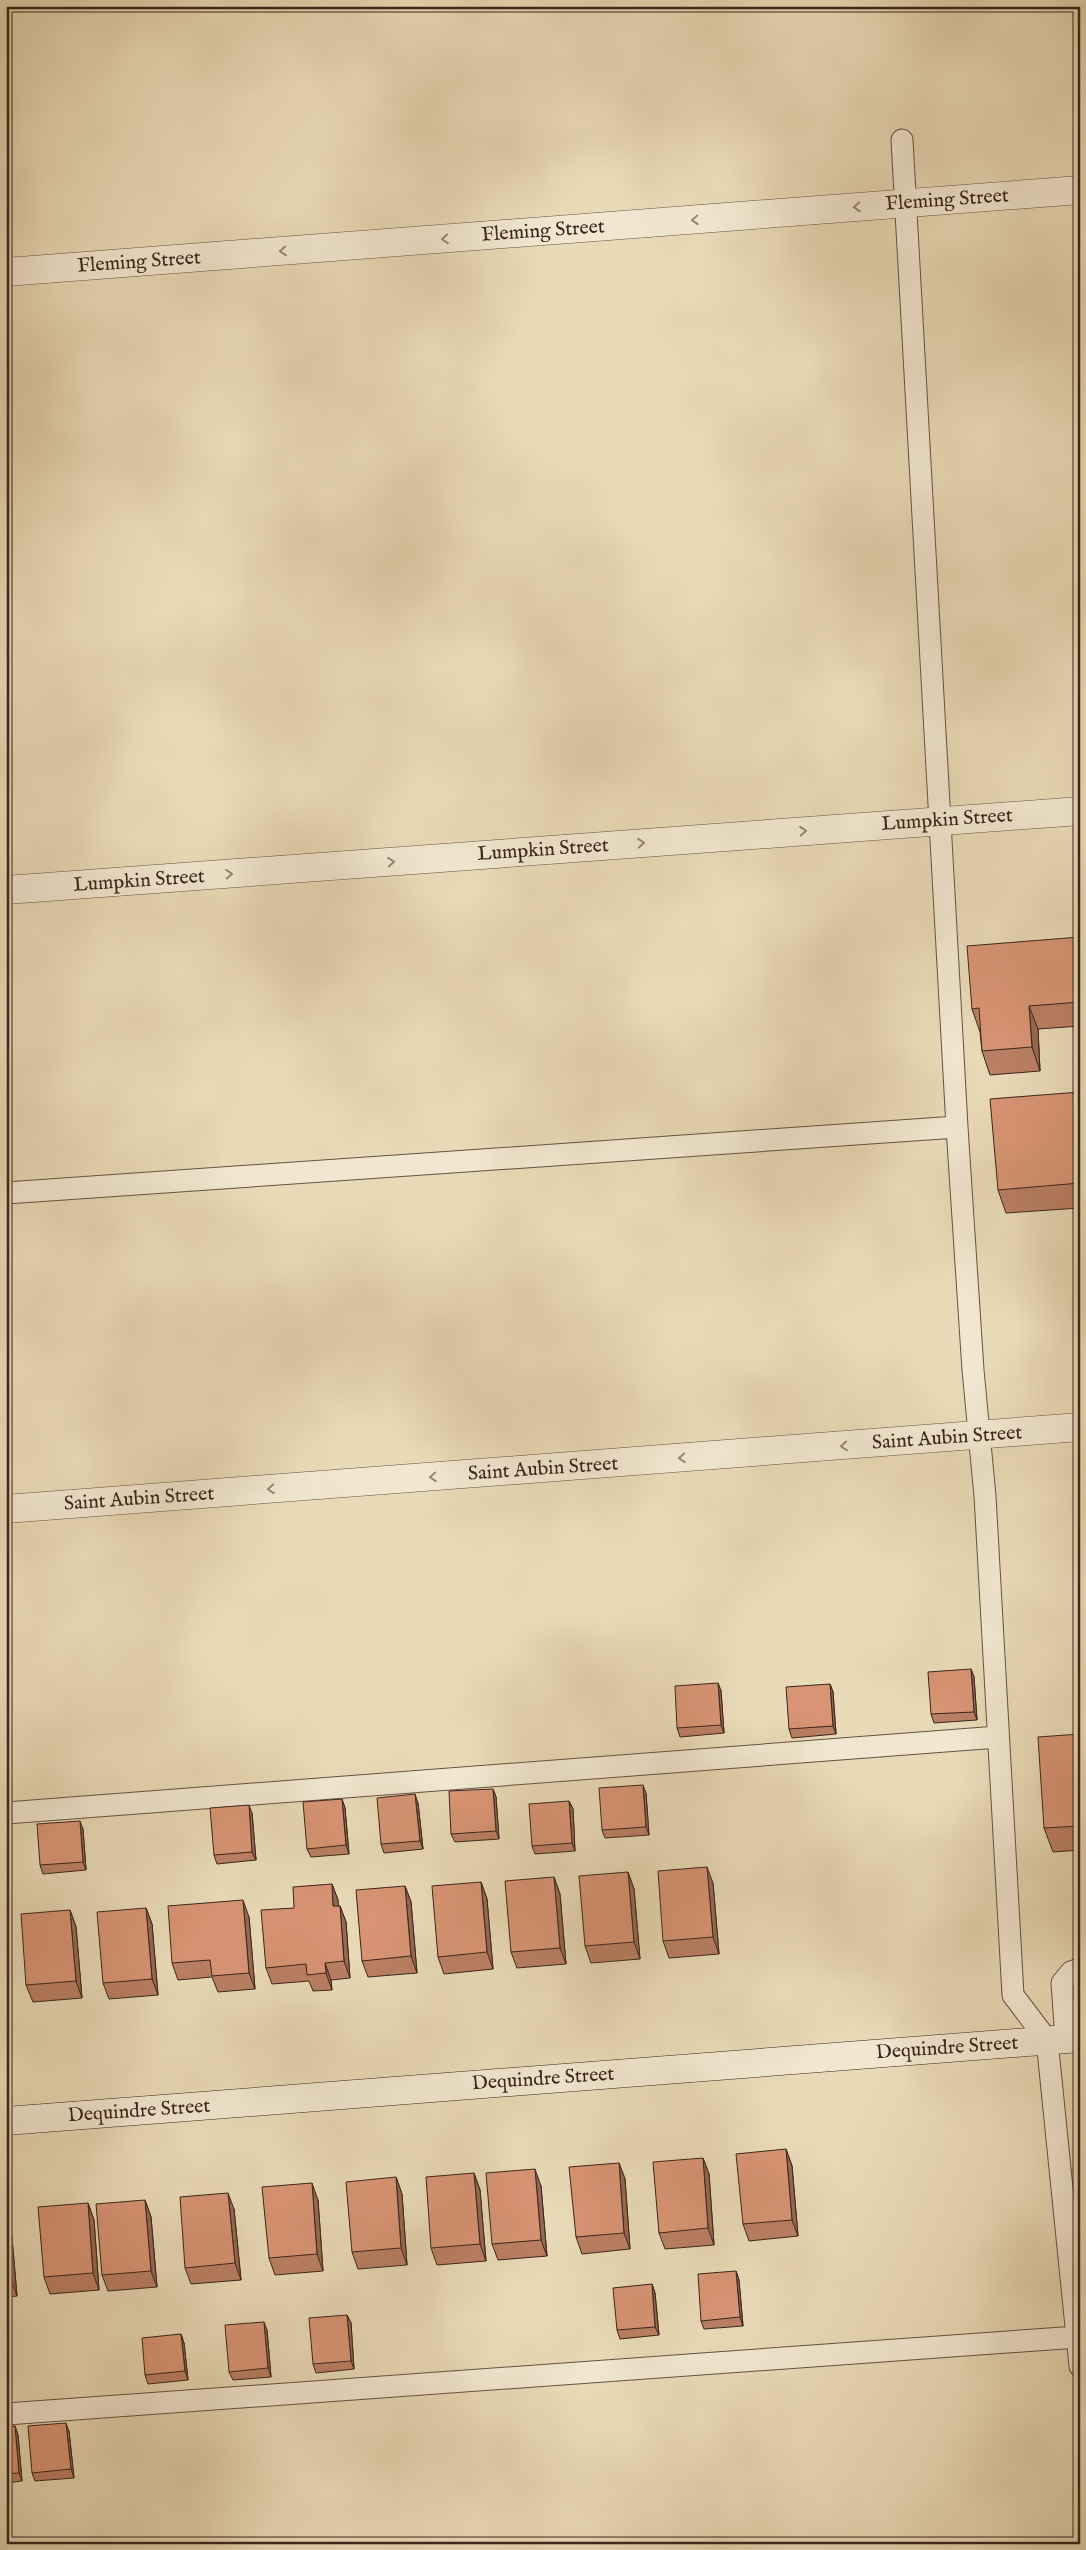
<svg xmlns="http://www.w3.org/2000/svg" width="1086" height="2550" font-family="'IM FELL English',serif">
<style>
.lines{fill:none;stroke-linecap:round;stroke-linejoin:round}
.lane-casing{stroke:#665244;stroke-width:23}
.street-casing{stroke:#665244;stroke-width:29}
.secondary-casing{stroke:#3a251d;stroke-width:29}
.lane{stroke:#f1e7d0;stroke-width:21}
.street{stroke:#f1e7d0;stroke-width:28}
.secondary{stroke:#f1e7d0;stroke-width:28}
.wall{fill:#ba7f64;stroke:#3a251d}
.shaded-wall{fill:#976851;stroke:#3a251d}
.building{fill:#d89474;stroke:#3a251d}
.oneway{stroke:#968676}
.labels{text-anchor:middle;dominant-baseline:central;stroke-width:4;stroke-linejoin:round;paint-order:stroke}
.street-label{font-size:20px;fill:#3a251d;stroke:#f1e7d0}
</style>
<rect width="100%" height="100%" fill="#e9dab7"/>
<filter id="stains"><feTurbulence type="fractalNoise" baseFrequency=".004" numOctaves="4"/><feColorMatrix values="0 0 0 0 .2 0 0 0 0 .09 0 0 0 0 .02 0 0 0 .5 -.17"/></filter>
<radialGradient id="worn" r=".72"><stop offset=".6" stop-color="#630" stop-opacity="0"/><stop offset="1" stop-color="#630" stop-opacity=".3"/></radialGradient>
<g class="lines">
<!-- lane casing -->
<g class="lane-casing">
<path id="lane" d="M902,140L957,1127L973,1370L985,1496L1013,1995L1047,2040L1080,2366
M6,1193L957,1127
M6,1813L998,1737
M1066,2039L1062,1983L1071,1972L1080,1969
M6,2414L1077,2337"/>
</g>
<!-- street casing -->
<g class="street-casing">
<path id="street" d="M6,272L1080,190
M6,890L1080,811
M6,1509L1080,1427"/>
</g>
<!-- secondary casing -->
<g class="secondary-casing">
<path id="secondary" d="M6,2121L1080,2038"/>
</g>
<!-- lane -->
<use href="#lane" class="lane"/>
<!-- street -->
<use href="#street" class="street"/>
<!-- secondary -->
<use href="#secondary" class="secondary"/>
</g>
<!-- wall -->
<path class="wall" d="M1080,937V1026L1038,1029L1040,1071L990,1075L982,1051L980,1032L972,1009Z
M1080,1092V1208L1006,1213L998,1190Z
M971,1669L974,1677L977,1720L934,1723L931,1714Z
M718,1683L721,1691L724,1733L680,1737L677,1728Z
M830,1684L833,1692L836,1734L792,1738L789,1729Z
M1080,1734V1850L1053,1852L1044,1828Z
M493,1789L496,1797L499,1839L455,1842L451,1834Z
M646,1793L649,1835L605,1838L602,1830Z
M342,1799L345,1808L349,1854L311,1857L307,1849Z
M569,1801L573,1809L575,1851L535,1854L532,1846Z
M418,1803L423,1849L384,1853L381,1844Z
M252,1813L256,1860L217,1864L214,1855Z
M83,1829L86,1870L43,1874L40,1865Z
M628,1872L634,1889L640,1959L591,1963L585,1946Z
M554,1877L560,1894L566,1964L517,1968L511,1952Z
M481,1882L487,1899L493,1969L444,1974L438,1957Z
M713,1883L719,1954L669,1958L663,1941Z
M332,1884L338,1900V1906H340L346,1922L350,1978L331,1980L332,1990L313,1991L309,1981L272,1984L266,1968L294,1908Z
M405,1886L411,1902L417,1973L368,1977L362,1961Z
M146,1908L152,1924L158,1995L109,1999L103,1983Z
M70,1910L76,1927L82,1998L33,2002L26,1985Z
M249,1917L255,1989L218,1992L212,1977L178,1980L172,1963Z
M6,1956L10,2004H6Z
M786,2149L792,2166L798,2236L749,2241L743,2224Z
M703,2158L709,2174L714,2245L665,2249L659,2233Z
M619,2163L625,2179L630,2249L582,2254L576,2237Z
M474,2173L480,2190L486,2261L437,2265L431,2248Z
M396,2177L402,2194L407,2265L358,2269L352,2252Z
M541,2186L547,2256L498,2260L492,2244Z
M145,2200L151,2217L157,2287L108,2291L102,2275Z
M318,2200L323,2271L275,2275L269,2258Z
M88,2203L94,2220L99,2290L50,2294L44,2277Z
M234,2209L241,2280L191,2284L185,2268Z
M6,2213L11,2226L17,2296L6,2297Z
M736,2271L739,2280L743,2326L704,2329L701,2321Z
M652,2284L655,2293L659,2335L620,2339L617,2330Z
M347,2315L351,2323L354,2369L316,2373L313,2364Z
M267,2330L271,2377L233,2380L229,2372Z
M181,2334L184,2343L188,2380L148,2384L145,2375Z
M15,2426L18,2435L22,2481L6,2483V2427Z
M69,2431L74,2478L35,2481L32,2473Z"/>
<!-- shaded-wall -->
<path class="shaded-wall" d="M1029,1006L1038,1029L1040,1071L1032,1047Z
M971,1669L974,1677L977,1720L974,1712Z
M718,1683L721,1691L724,1733L721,1725Z
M830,1684L833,1692L836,1734L833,1726Z
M643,1785L646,1793L649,1835L646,1827Z
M493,1789L496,1797L499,1839L496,1831Z
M415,1794L418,1803L423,1849L420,1841Z
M342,1799L345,1808L349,1854L346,1845Z
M569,1801L573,1809L575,1851L572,1843Z
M249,1805L252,1813L256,1860L252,1852Z
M80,1821L83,1829L86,1870L83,1862Z
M707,1867L713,1883L719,1954L713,1937Z
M628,1872L634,1889L640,1959L634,1942Z
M554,1877L560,1894L566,1964L560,1948Z
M481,1882L487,1899L493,1969L487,1952Z
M332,1884L338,1900L339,1923L333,1906Z
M405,1886L411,1902L417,1973L411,1956Z
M243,1900L249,1917L255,1989L249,1973Z
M340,1906L346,1922L350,1978L344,1961Z
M146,1908L152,1924L158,1995L152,1979Z
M70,1910L76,1927L82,1998L76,1981Z
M6,1956L10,2004L6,1993Z
M325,1963L331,1980L332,1990L326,1973Z
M786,2149L792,2166L798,2236L792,2220Z
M703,2158L709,2174L714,2245L708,2228Z
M619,2163L625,2179L630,2249L624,2233Z
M535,2169L541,2186L547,2256L541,2240Z
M474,2173L480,2190L486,2261L480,2244Z
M396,2177L402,2194L407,2265L401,2248Z
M312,2183L318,2200L323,2271L317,2254Z
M228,2193L234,2209L241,2280L235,2263Z
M145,2200L151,2217L157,2287L151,2271Z
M88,2203L94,2220L99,2290L93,2273Z
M6,2213L11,2226L17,2296L11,2279L6,2226Z
M736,2271L739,2280L743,2326L740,2317Z
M652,2284L655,2293L659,2335L655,2327Z
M347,2315L351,2323L354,2369L351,2361Z
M264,2322L267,2330L271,2377L268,2368Z
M181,2334L184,2343L188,2380L185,2371Z
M66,2423L69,2431L74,2478L71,2469Z
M15,2426L18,2435L22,2481L19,2473Z"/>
<!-- building -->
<path class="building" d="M1080,937V1002L1029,1006L1032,1047L982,1051L979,1008L972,1009L967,946Z
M1080,1092V1183L998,1190L990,1099Z
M971,1669L974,1712L931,1714L928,1672Z
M718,1683L721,1725L677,1728L675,1686Z
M830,1684L833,1726L789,1729L786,1687Z
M1080,1734V1826L1044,1828L1038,1737Z
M643,1785L646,1827L602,1830L599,1788Z
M493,1789L496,1831L451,1834L449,1791Z
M415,1794L420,1841L381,1844L377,1798Z
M342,1799L346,1845L307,1849L303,1802Z
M569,1801L572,1843L532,1846L529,1804Z
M249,1805L252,1852L214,1855L210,1808Z
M80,1821L83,1862L40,1865L37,1824Z
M707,1867L713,1937L663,1941L658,1871Z
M628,1872L634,1942L585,1946L579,1876Z
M554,1877L560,1948L511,1952L505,1881Z
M481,1882L487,1952L438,1957L432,1886Z
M332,1884L333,1906H340L344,1961L325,1963L326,1973L307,1975L306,1964L266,1968L261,1910L294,1908L293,1887Z
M405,1886L411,1956L362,1961L356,1890Z
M243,1900L249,1973L212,1976L210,1960L172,1963L168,1906Z
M146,1908L152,1979L103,1983L97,1912Z
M70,1910L76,1981L26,1985L21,1914Z
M786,2149L792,2220L743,2224L736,2154Z
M703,2158L708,2228L659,2233L653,2162Z
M619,2163L624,2233L576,2237L569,2167Z
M535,2169L541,2240L492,2244L486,2173Z
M474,2173L480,2244L431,2248L426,2177Z
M396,2177L401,2248L352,2252L346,2182Z
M312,2183L317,2254L269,2258L262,2187Z
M228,2193L235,2263L185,2268L180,2197Z
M145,2200L151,2271L102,2275L96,2204Z
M88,2203L93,2273L44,2277L38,2207Z
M6,2226L11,2279L6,2280Z
M736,2271L740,2317L701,2321L698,2274Z
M652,2284L655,2327L617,2330L613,2288Z
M347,2315L351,2361L313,2364L309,2318Z
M264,2322L268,2368L229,2372L225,2325Z
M181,2334L185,2371L145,2375L142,2338Z
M66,2423L71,2469L32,2473L28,2426Z
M15,2426L19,2473L6,2474V2427Z"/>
<!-- one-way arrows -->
<defs><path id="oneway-chevron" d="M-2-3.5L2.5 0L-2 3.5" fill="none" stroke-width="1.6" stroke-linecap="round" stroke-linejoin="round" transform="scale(1.25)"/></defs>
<g class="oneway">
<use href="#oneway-chevron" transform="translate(857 207) rotate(176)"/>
<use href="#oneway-chevron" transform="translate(695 220) rotate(176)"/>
<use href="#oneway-chevron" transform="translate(445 239) rotate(176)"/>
<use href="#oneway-chevron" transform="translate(283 251) rotate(176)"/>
<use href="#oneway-chevron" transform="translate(803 831) rotate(-4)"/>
<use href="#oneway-chevron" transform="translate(641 843) rotate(-4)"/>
<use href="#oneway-chevron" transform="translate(391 862) rotate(-4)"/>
<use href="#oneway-chevron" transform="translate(229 874) rotate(-4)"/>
<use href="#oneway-chevron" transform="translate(844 1446) rotate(176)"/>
<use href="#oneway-chevron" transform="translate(682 1458) rotate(176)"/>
<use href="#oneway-chevron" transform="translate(433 1477) rotate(176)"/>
<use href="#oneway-chevron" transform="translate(271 1489) rotate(176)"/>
</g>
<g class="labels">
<!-- street labels -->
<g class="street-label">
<text transform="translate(947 200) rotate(-4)">Fleming Street</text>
<text transform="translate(543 231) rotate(-4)">Fleming Street</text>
<text transform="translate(139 262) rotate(-4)">Fleming Street</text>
<text transform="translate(947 820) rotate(-4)">Lumpkin Street</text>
<text transform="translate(543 850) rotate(-4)">Lumpkin Street</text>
<text transform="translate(139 881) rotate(-4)">Lumpkin Street</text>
<text transform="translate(947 1438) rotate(-4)">Saint Aubin Street</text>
<text transform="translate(543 1469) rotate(-4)">Saint Aubin Street</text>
<text transform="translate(139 1499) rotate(-4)">Saint Aubin Street</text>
<text transform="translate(947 2048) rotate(-4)">Dequindre Street</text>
<text transform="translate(543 2079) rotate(-4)">Dequindre Street</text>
<text transform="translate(139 2111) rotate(-4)">Dequindre Street</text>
</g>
</g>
<!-- margin -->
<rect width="1086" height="2550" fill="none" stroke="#e9dab7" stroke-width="25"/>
<rect x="8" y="8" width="1071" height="2535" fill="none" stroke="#3a251d" stroke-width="2.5"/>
<rect x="12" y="12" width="1061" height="2525" fill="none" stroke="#3a251d"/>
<rect width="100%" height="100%" filter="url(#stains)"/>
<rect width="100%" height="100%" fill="url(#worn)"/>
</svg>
